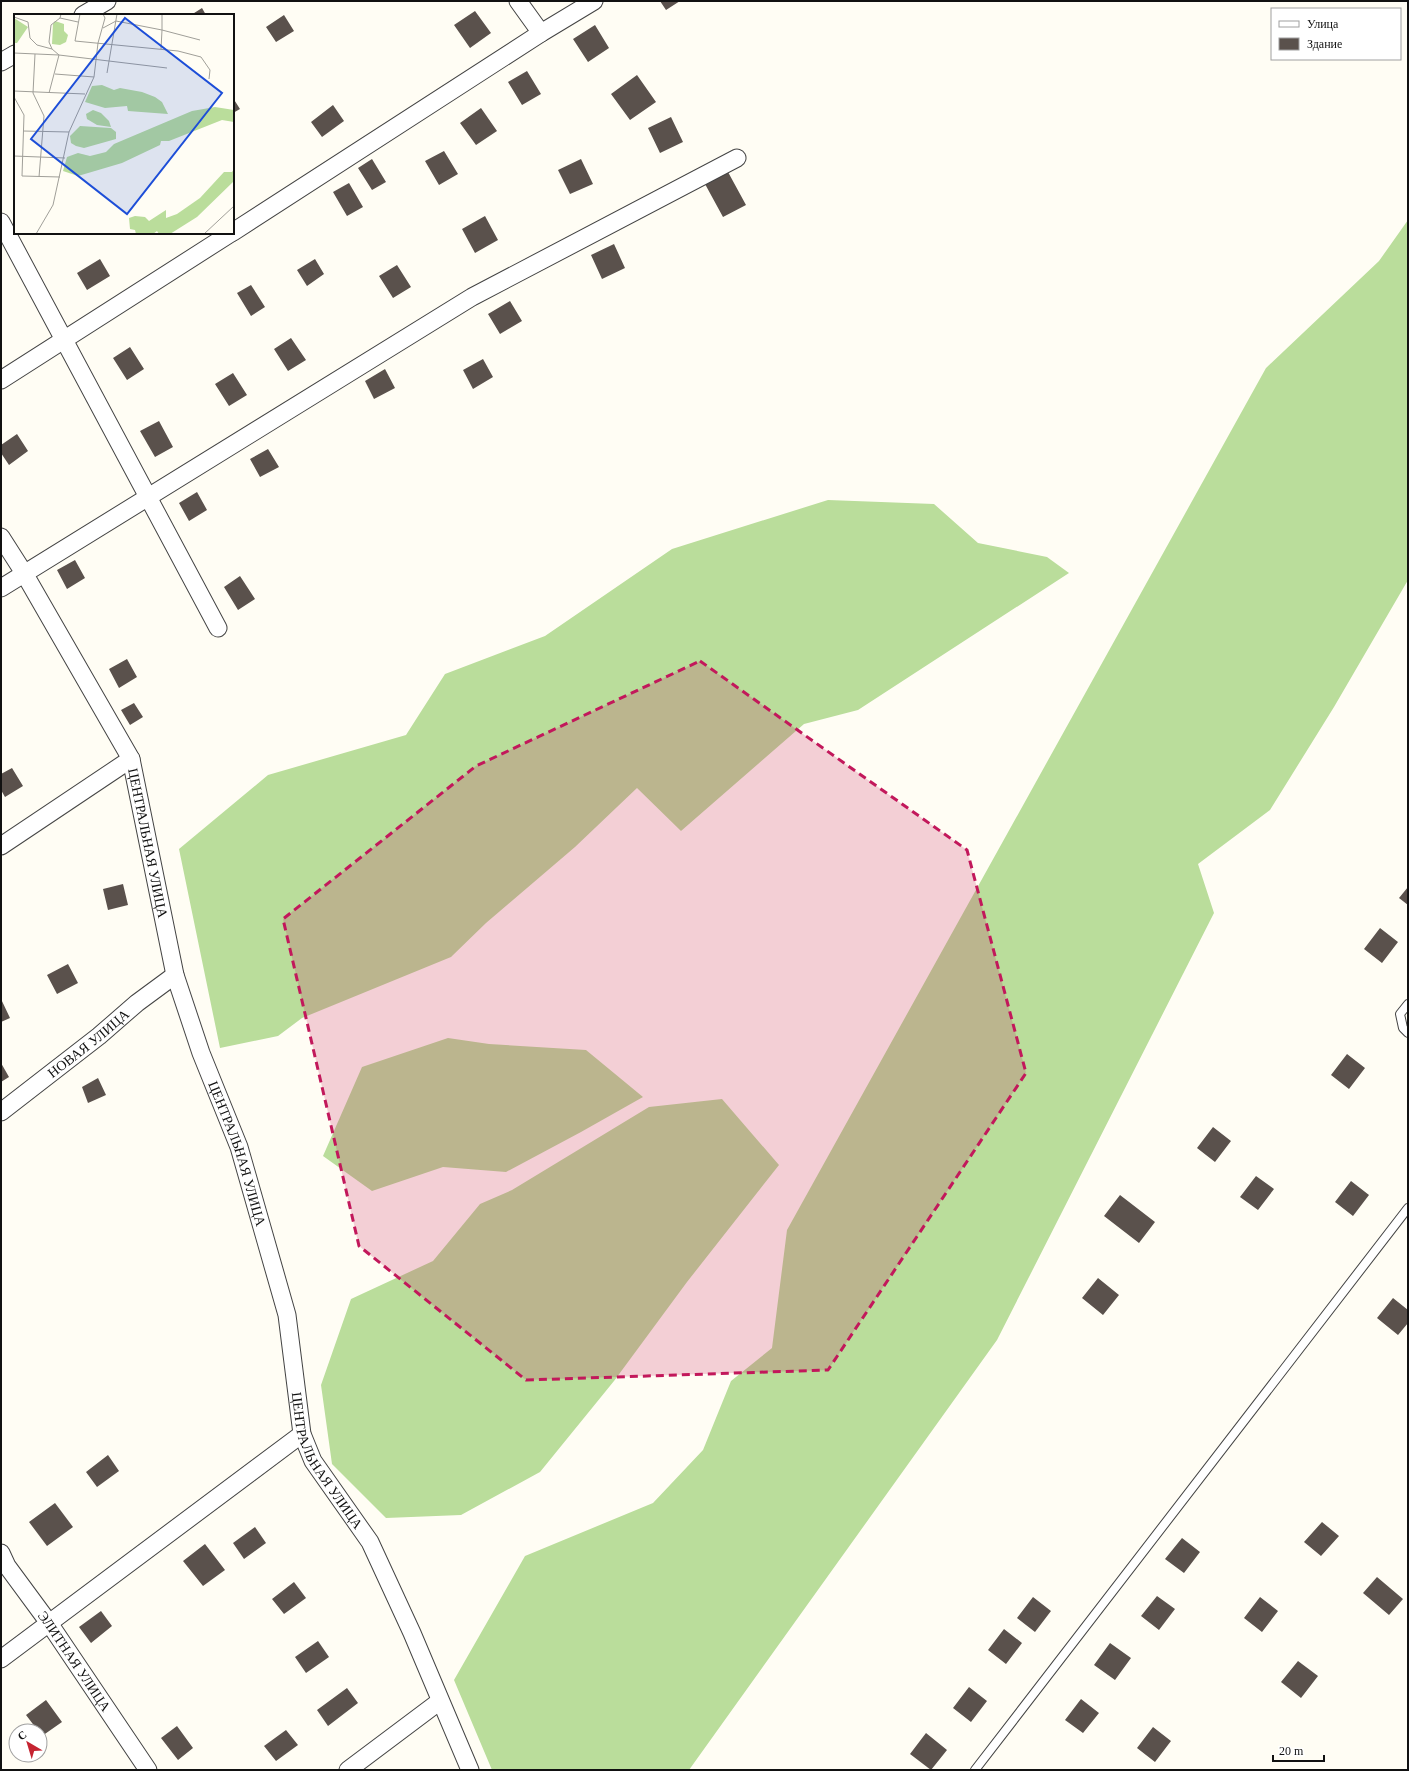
<svg xmlns="http://www.w3.org/2000/svg" width="1409" height="1771" font-family="'Times New Roman',serif">
<style>
.forest{fill:#badd9b}
.building{fill:#5a514c}
.lines{fill:none;stroke-linecap:round;stroke-linejoin:round}
.lane-casing{stroke:#444;stroke-width:10}
.street-casing{stroke:#444;stroke-width:19}
.lane{stroke:#fff;stroke-width:8}
.street{stroke:#fff;stroke-width:17}
.marked{fill:#c2185b;fill-opacity:0.2;stroke:#c2185b;stroke-width:3;stroke-dasharray:8 5;stroke-linejoin:round}
.labels{text-anchor:middle;dominant-baseline:central;stroke-width:4;stroke-linejoin:round;paint-order:stroke}
.street-label{font-size:14px;fill:#111;stroke:#fff}
.inset-road{fill:none;stroke:#a09f99;stroke-width:1}
.view{fill:#1d4ed8;fill-opacity:0.15;stroke:#1d4ed8;stroke-width:2}
.inset-edge{fill:none;stroke:#111;stroke-width:2}
</style>
<rect width="100%" height="100%" fill="#fffdf4"/>
<!-- forest -->
<path class="forest" d="M1408,220V580L1334,707L1270,810L1198,864L1214,913L997,1340L689,1770H492L454,1680L525,1556L653,1503L703,1450L731,1381L772,1348L787,1230L1266,368L1379,261Z
M828,500L934,504L978,543L1047,557L1069,573L858,710L804,724L681,831L637,788L575,847L486,923L451,957L302,1018L278,1036L220,1048L179,849L268,775L406,735L445,674L545,636L672,549Z
M448,1038L489,1044L586,1050L643,1097L581,1132L506,1172L443,1167L372,1191L323,1156L362,1067Z
M722,1099L779,1165L687,1282L614,1381L540,1472L461,1515L386,1518L332,1464L321,1385L351,1299L433,1261L480,1204L512,1190L649,1107Z"/>
<!-- building -->
<path class="building" d="M660,1H680L666,10Z
M202,8L206,15H191Z
M475,11L491,33L470,48L454,25Z
M284,15L294,31L276,42L266,27Z
M595,25L609,48L588,62L573,39Z
M527,71L541,94L522,105L508,82Z
M637,75L656,102L630,120L611,94Z
M233,98L240,109L233,113Z
M333,105L344,121L322,137L311,122Z
M481,108L497,131L476,145L460,123Z
M671,117L683,142L660,153L648,128Z
M444,151L458,174L439,185L425,161Z
M372,159L386,182L372,190L358,168Z
M581,159L593,184L570,194L558,170Z
M728,172L746,205L723,217L705,184Z
M349,183L363,207L347,216L333,192Z
M485,216L498,240L475,253L462,229Z
M614,244L625,268L602,279L591,255Z
M100,259L110,276L87,290L77,273Z
M315,259L324,274L307,286L297,270Z
M397,265L411,287L393,298L379,276Z
M251,285L265,307L251,316L237,293Z
M510,301L522,321L500,334L488,314Z
M291,338L306,360L288,371L274,349Z
M130,347L144,369L127,380L113,358Z
M483,359L493,377L473,389L463,370Z
M385,369L395,388L374,399L365,381Z
M233,373L247,395L229,406L215,384Z
M159,421L173,447L155,457L140,431Z
M17,434L28,451L9,465L1,453V445Z
M268,449L279,467L260,477L250,459Z
M197,492L207,510L189,521L179,503Z
M75,560L85,578L67,589L57,570Z
M240,576L255,599L238,610L224,587Z
M127,659L137,677L119,688L109,669Z
M134,703L143,717L130,725L121,710Z
M12,768L23,786L5,797L1,790V774Z
M123,884L128,905L108,910L103,889Z
M1408,887V905L1399,898Z
M1380,928L1398,942L1382,963L1364,949Z
M68,964L78,983L57,994L47,975Z
M1,999L10,1018L1,1022Z
M1347,1054L1365,1068L1349,1089L1331,1075Z
M1,1063L9,1077L1,1082Z
M98,1078L106,1095L88,1103L82,1087Z
M1213,1127L1231,1141L1215,1162L1197,1148Z
M1256,1176L1274,1189L1258,1210L1240,1197Z
M1351,1181L1369,1195L1353,1216L1335,1202Z
M1120,1195L1155,1222L1139,1243L1104,1216Z
M1098,1278L1119,1295L1103,1315L1082,1298Z
M1393,1298L1408,1310V1323L1398,1335L1377,1318Z
M108,1455L119,1471L97,1487L86,1472Z
M55,1503L73,1527L47,1546L29,1522Z
M1322,1522L1339,1536L1321,1556L1304,1542Z
M255,1527L266,1543L244,1559L233,1543Z
M1182,1538L1200,1552L1184,1573L1165,1559Z
M205,1544L225,1570L203,1586L183,1561Z
M1377,1577L1403,1599L1389,1615L1363,1593Z
M294,1582L306,1598L284,1614L272,1599Z
M1157,1596L1175,1609L1159,1630L1141,1616Z
M1033,1597L1051,1611L1035,1632L1017,1618Z
M1260,1597L1278,1611L1262,1632L1244,1618Z
M101,1611L112,1626L91,1643L79,1627Z
M1004,1629L1022,1643L1006,1664L988,1650Z
M318,1641L329,1657L306,1673L295,1657Z
M1110,1643L1131,1658L1115,1680L1094,1665Z
M1298,1661L1318,1676L1301,1698L1281,1682Z
M969,1687L987,1701L971,1722L953,1708Z
M347,1688L358,1703L328,1726L317,1710Z
M1081,1699L1099,1713L1083,1733L1065,1720Z
M46,1700L62,1722L42,1736L26,1715Z
M177,1726L193,1748L178,1760L161,1738Z
M1153,1727L1171,1741L1155,1762L1137,1748Z
M286,1730L298,1745L276,1761L264,1746Z
M926,1733L947,1750L931,1770L910,1754Z"/>
<g class="lines">
<!-- lane casing -->
<g class="lane-casing">
<path id="lane" d="M1408,1004L1400,1014L1403,1028L1408,1033
M975,1770L1408,1208"/>
</g>
<!-- street casing -->
<g class="street-casing">
<g id="street">
<path d="M518,1L541,33"/>
<path d="M83,15L107,1"/>
<path d="M1,62L15,54"/>
<path d="M1,222L218,628"/>
<path d="M233,232L541,33L594,1"/>
<path d="M1,380L231,233"/>
<path id="s1" d="M1,537L24,573L131,759L175,975L201,1053L239,1147L287,1315L302,1434L313,1461L370,1542L412,1633L470,1770"/>
<path d="M1,588L472,297L737,158"/>
<path d="M1,846L131,759"/>
<path id="s2" d="M1,1112L99,1036L137,1003L175,975"/>
<path id="s3" d="M1,1553L7,1566L49,1623L148,1770"/>
<path d="M1,1659L302,1434"/>
<path d="M348,1770L440,1701"/>
</g>
</g>
<!-- lane -->
<use href="#lane" class="lane"/>
<!-- street -->
<use href="#street" class="street"/>
</g>
<!-- marked area -->
<path class="marked" d="M700,661L967,850L1026,1073L828,1370L526,1380L359,1246L283,919L476,766Z"/>
<g class="labels">
<!-- street labels -->
<g class="street-label">
<text stroke="none"><textPath href="#s1" startOffset="343">ЦЕНТРАЛЬНАЯ УЛИЦА</textPath></text>
<text stroke="none"><textPath href="#s2" startOffset="111">НОВАЯ УЛИЦА</textPath></text>
<text stroke="none"><textPath href="#s1" startOffset="667">ЦЕНТРАЛЬНАЯ УЛИЦА</textPath></text>
<text stroke="none"><textPath href="#s1" startOffset="990">ЦЕНТРАЛЬНАЯ УЛИЦА</textPath></text>
<text stroke="none"><textPath href="#s3" startOffset="131">ЭЛИТНАЯ УЛИЦА</textPath></text>
</g>
</g>
<!-- overview -->
<g transform="translate(14 14)">
<rect width="220" height="220" fill="#fffdf4"/>
<path d="M0,4L14,13L3,29H0ZM41,7L50,10V17L54,21L52,28L46,31L38,30L39,10ZM88,71L100,76L106,74L128,78L141,83L148,88L154,100L114,97L113,92L91,94L71,88L78,72ZM201,93L220,96V108L208,106L155,127H147L146,131L108,149L64,162L49,157L53,143L64,139L76,142L92,138L100,130L178,97ZM79,96L87,99L95,107L97,113L83,111L73,105L72,100ZM66,112L97,114L102,118V125L70,134L62,132L57,129L56,122ZM220,155V167L183,203L156,220H145L143,217L139,220H122L121,216L116,215L115,204L121,202L131,203L135,207L152,196V204L163,200L186,184L210,158H218Z" fill="#badd9b"/>
<path class="inset-road" d="M47,0L46,4L64,8M66,0L61,27L164,37L187,43L196,56L195,65M0,3L14,8L16,24L23,31L38,35M89,14L102,7L148,16V0M147,35L148,16L186,26M0,39L45,41M21,40L19,79L30,102L25,163M45,41L38,35L35,28L37,11L46,4M93,59L103,0M41,60L80,63M0,77L71,80M35,79L45,41L153,54M0,83L10,101L8,162L46,163M9,117L55,118M0,142L51,144M22,220L39,191L55,118L80,63L84,29L91,4L89,0M190,220L220,192"/>
<path class="view" d="M111,4L208,79L113,200L17,125Z"/>
<rect width="220" height="220" class="inset-edge"/>
</g>
<!-- border -->
<rect width="1409" height="1771" fill="none" stroke="#111111" stroke-width="4"/>
<!-- legend -->
<rect x="1271" y="8" width="130" height="52" fill="#ffffff" stroke="#a0a0a0"/>
<rect x="1279" y="21" width="20" height="6" fill="#ffffff" stroke="#a0a0a0"/>
<text x="1307" y="28" font-size="12" fill="#111111">Улица</text>
<rect x="1279" y="38" width="20" height="12" fill="#5a514c" stroke="#a0a0a0"/>
<text x="1307" y="48" font-size="12" fill="#111111">Здание</text>
<!-- north arrow -->
<g transform="translate(28 1743) rotate(322)"><circle r="19" fill="#ffffff" stroke="#a0a0a0"/>
<path d="M0-3L7 15L0 10L-7 15Z" fill="#c52431"/>
<text y="-6" font-size="11" font-weight="bold" text-anchor="middle" fill="#111111">С</text>
</g>
<!-- scale -->
<path d="M1273 1755v6h51v-6" fill="none" stroke="#111111" stroke-width="2"/>
<text x="1279" y="1755" font-size="12" fill="#111111" stroke="#ffffff" stroke-width="3" paint-order="stroke">20 m</text>
</svg>
